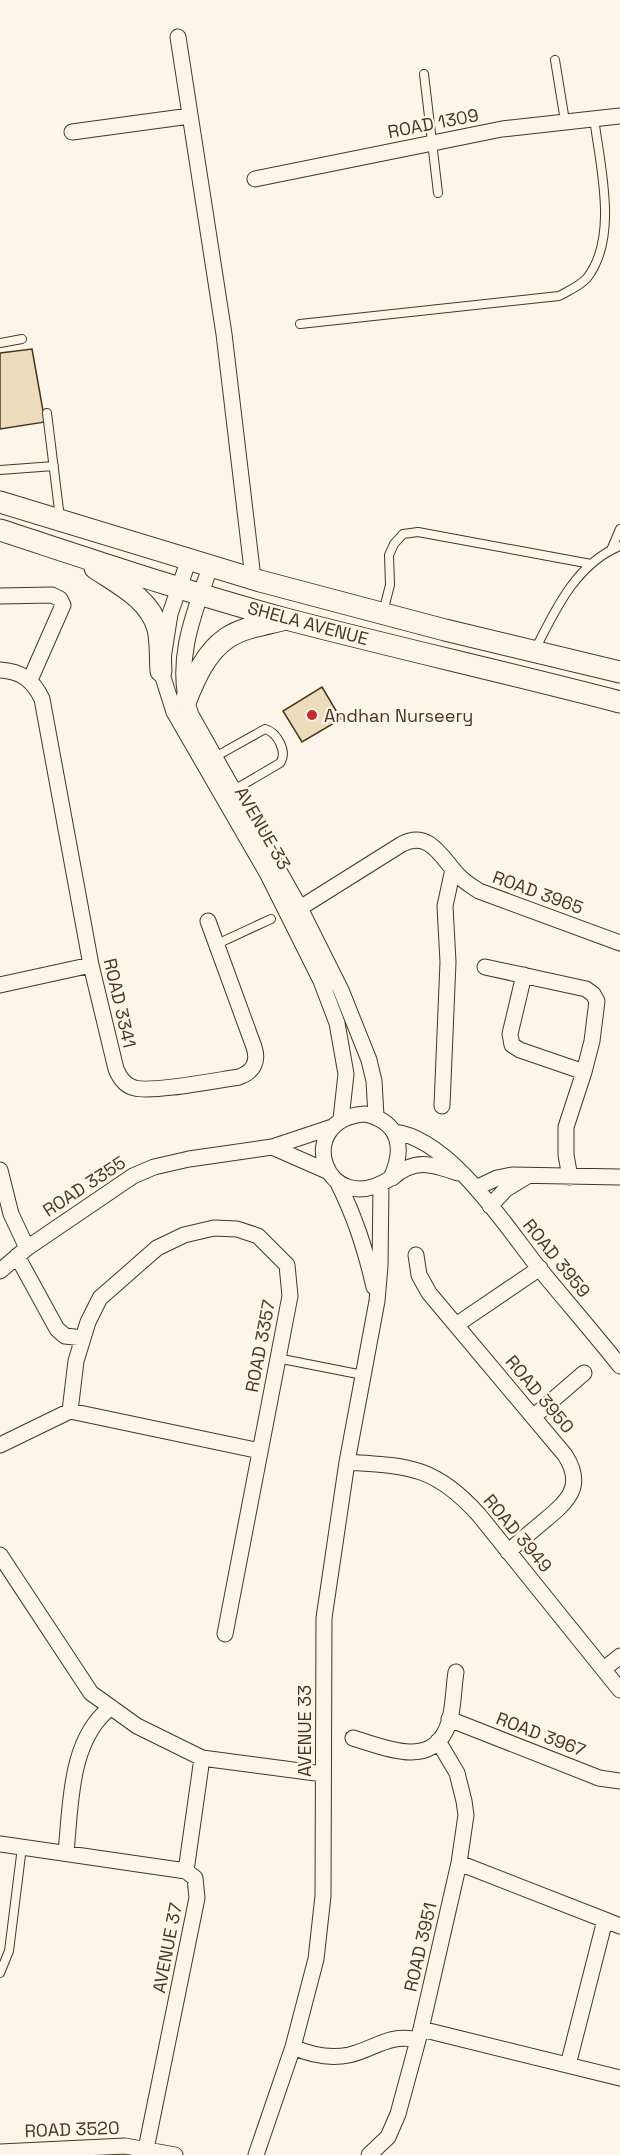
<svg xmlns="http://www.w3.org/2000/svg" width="620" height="2155" font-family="'Space Grotesk',sans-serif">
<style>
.building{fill:#ecdcbc;stroke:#4a3520;stroke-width:1.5}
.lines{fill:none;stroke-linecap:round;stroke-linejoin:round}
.service-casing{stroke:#4a3520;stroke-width:10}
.minor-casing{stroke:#4a3520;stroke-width:17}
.secondary-casing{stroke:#4a3520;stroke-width:23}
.service{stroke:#fbf6e9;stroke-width:8}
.minor{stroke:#fbf6e9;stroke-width:15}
.secondary{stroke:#fbf6e9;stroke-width:21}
.poi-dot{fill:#c62828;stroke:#fbf6e9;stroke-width:2}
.labels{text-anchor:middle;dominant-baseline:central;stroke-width:4.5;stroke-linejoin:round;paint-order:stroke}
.street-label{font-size:18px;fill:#4a3520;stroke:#fbf6e9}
.poi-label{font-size:18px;fill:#4a3520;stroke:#fbf6e9;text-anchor:start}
</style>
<rect width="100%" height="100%" fill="#fbf6e9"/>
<!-- building -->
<path class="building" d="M32,349L45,422L0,429V353Z
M322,687L341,719L302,742L283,711Z"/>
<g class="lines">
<!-- service casing -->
<g class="service-casing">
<path id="service" d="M555,60L565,121
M424,74L438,193
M300,324L559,296C568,291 580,286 587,278C619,237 600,166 594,118
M0,343L22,339
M47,413L60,518
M0,470L54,466
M611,550L620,529
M383,612L390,585L389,555L394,544L403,534L418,532L591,564
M535,650C555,610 576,564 620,546
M215,757L265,729C277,732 288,752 280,763L234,790
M217,944L271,919
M277,1358L363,1375
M0,1973L9,1951L22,1847"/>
</g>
<!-- minor casing -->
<g class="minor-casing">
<path id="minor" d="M178,37L224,334L253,578
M72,132L190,116
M255,179L502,129L620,116
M189,559L170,614L161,671L174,712L267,873L321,981L337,1023L346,1074L341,1119
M211,565C194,612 172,665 191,715L300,908L341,990L369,1060L374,1081L376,1116
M0,596L52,595L60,599L63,605L30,680
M0,670C21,671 33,680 42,699L91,965L116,1069C120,1079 125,1086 135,1088C151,1093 218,1080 239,1077C253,1072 259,1062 254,1047L208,921
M300,908L402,844C431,829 443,861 460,877C466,883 473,887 479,891L620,943
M485,967L586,989L593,994L597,1001L592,1041L584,1072L566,1127V1155L570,1177
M524,975L510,1034L512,1045L520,1050L584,1072
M0,985L91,965
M442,1106L448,962L445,906L453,869
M365,1114C400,1122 405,1148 391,1178C324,1222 292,1119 365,1114Z
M394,1132C449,1138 505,1225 538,1267C565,1300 593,1332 620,1366
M272,1147L329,1172
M0,1170L11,1214L27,1248
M392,1178C415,1158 431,1164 458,1173
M337,1181C355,1217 365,1248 374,1287
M476,1188L497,1178L512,1175L620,1177
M490,1206L506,1189L526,1177
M416,1255L419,1275L429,1293L565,1455C585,1486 568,1501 544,1521C532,1531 520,1541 508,1552
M17,1256L57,1329L65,1336L83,1338
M0,1271L27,1248L133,1176L154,1167L189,1159L272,1147L332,1127
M456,1325L540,1268
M70,1411L76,1361L88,1322L100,1298L157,1248L184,1235L214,1228L237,1229L258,1236L287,1265L290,1296L225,1634
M533,1417L584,1373
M0,1445L70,1411L260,1451
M347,1462C409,1466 435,1466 479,1515L620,1690
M0,1555L91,1693L137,1726L202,1758L323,1774
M604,1669L620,1656
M449,1719L599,1778L620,1781
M353,1738C381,1746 427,1768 445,1732C454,1715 453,1690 456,1672
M0,1844L186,1871L195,1878L197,1898L146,2149
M66,1852C71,1804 69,1740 111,1707
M459,1863L605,1920L568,2065
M186,1871L202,1758
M605,1920L620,1926
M421,2029L620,2078
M293,2047C311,2055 329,2059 349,2055C375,2049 389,2033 418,2040
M0,2152L125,2146L175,2155
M256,2155L293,2047L316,1959L323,1896L324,1618L347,1462L377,1301L380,1266L381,1185
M369,2155L388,2137L398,2114L421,2029L459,1863L466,1815L464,1801L457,1773L438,1741"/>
</g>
<!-- secondary casing -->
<g class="secondary-casing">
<path id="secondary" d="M0,502L260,581L445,630L620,672
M0,530C95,561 189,593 286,619C397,648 509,673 620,702
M95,568C119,584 150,599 158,629C161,642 160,657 161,671
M186,700C195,678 206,652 227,638C243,627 267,624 286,619"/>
</g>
<!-- service -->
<use href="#service" class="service"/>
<!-- minor -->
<use href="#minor" class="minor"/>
<!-- secondary -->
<use href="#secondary" class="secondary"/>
</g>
<!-- markers -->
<circle class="poi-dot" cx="312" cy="715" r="6"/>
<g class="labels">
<!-- street labels -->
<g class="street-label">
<text transform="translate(433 123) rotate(-11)">ROAD 1309</text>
<text transform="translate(308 623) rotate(15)">SHELA AVENUE</text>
<text transform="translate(263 828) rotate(60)">AVENUE 33</text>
<text transform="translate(538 892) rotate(20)">ROAD 3965</text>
<text transform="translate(120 1003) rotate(77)">ROAD 3341</text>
<text transform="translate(84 1186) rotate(-33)">ROAD 3355</text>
<text transform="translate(557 1258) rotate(51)">ROAD 3959</text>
<text transform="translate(260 1346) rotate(-79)">ROAD 3357</text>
<text transform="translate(540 1394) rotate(50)">ROAD 3950</text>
<text transform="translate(518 1533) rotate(50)">ROAD 3949</text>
<text transform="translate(304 1731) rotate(-90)">AVENUE 33</text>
<text transform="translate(541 1734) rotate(21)">ROAD 3967</text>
<text transform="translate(420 1947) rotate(-77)">ROAD 3951</text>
<text transform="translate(167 1948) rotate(-79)">AVENUE 37</text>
<text transform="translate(72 2129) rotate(-2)">ROAD 3520</text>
</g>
<!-- poi labels -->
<g class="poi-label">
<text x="324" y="715">Andhan Nurseery</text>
</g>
</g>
</svg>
